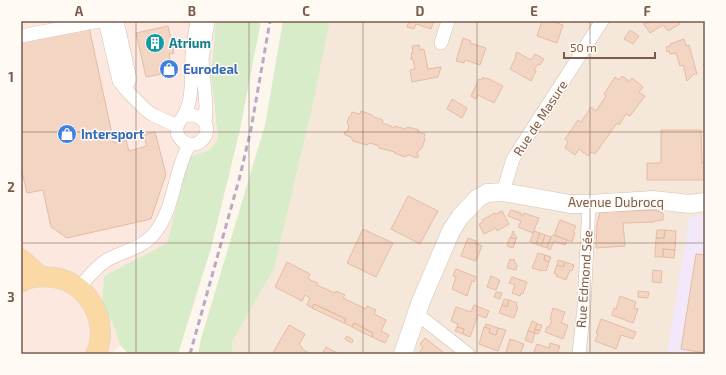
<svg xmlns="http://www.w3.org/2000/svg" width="726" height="375" font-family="'Exo 2',sans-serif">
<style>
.residential{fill:#f5e8da}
.commercial{fill:#fde8e0}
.education{fill:#f3e8fa}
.green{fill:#d8ecc9}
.building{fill:#f3d5c3;stroke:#e6bba3}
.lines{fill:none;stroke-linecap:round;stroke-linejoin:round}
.street-casing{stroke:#d1beb0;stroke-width:14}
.secondary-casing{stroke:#d6c0b0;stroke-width:19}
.primary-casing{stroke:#dad1cd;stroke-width:21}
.street{stroke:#fff;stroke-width:13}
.secondary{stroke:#fff;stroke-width:18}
.primary{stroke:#fbd9a5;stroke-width:20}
.rail{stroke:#b9a8c9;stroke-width:3;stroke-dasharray:6 4;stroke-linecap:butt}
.grid{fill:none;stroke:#7a5c4d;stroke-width:1;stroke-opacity:0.55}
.labels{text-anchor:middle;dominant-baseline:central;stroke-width:3;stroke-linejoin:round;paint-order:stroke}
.culture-label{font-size:13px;font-weight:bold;fill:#0d838f;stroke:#fffaf3;text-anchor:start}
.shop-label{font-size:13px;font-weight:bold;fill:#366cbe;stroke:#fffaf3;text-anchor:start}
.street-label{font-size:13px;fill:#7a5c4d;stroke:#fffaf3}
.neatline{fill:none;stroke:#7a5c4d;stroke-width:1.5}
.grid-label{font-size:13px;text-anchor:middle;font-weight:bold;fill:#7a5c4d}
</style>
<rect width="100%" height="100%" fill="#fdf6ec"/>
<!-- residential -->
<path class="residential" d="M330,21H705V354H233L232,342L274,269L312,109Z"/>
<!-- commercial -->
<path class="commercial" d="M21,21H216L211,74L218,139L209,150L189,157L167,243L140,257L102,304L114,327L120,345L111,354H21Z"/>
<!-- education -->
<path class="education" d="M705,214V354H667L689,218Z"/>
<!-- green -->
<path class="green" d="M216,21H261L239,134L211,248L178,354H129L120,345L114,327L102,304L104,276L167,243L189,157L209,150L218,139L211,74Z
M283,21H330L312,109L274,269L232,342L233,354H198L201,339L265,125Z"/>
<!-- building -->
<path class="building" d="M409,21H434L431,29L416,24L414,29L407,27Z
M542,21H550L563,25L557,43L537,36Z
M651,21H678L680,24L668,31L663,25L650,33L643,23H649Z
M168,26L174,53L169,54L173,72L146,77L136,33Z
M89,27L114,143L126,140L129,151L147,146L143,135L155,132L166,174L151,219L67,238L51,227L43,190L27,193L21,168V42Z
M630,30L639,36L633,44L624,39Z
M463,38L471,41L470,43L486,48L480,65L465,60L464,63L456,61Z
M684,39L686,46L689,45L697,74H694L687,81L683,65L680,66L676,53L670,54L669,51L667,52L666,47L670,46V44Z
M419,45L420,50L424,49L428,69L441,67L438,77L412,82L410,70L415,69L413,59L411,60V57H412L411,53H413L412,46Z
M517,52L531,60L535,54L544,59L540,65L538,64L534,70L536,71L531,81L510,69L516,57H515Z
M622,76L628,80L627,81L629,82L632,78L643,87L639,92L645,96L630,116L626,114L619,125L617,123L595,154L591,152L588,156L582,152V151L579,149L575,155L565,148L568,142L565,139L578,120L581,122L591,107L596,111L606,96L604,94L615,77L619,80Z
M483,77L486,79L487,78L503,86L494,103L478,95L476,99L471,96L479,79L482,80Z
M452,99L467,108L462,118L447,109Z
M361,111L372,115L374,117L383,120L382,123L391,126V127L394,128L395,126L405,129L408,127L419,130L418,132L425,134L424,137L425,139L422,148L419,150L417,153L419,156L417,158L409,155L405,157L394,153L395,152L379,148V146L370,143L367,145L353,141L351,137L345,135L344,132H347L349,126L347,123L349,117L351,116L352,112L360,114Z
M661,130H701L702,163H705V180H647V163H661Z
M408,196L438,211L420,244L391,229Z
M511,210L521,213V215L523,216L524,213L539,218L533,233L518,227L521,221L508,216Z
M654,210L663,213V220L654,221V222L623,223L625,246L596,248L597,223L600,212Z
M502,211L509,224L497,231L496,228L484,234L479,224L483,222L482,220L495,213L496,214Z
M560,220L576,226L573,232L575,233L572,242L554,235Z
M363,229L393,243L376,277L347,263Z
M657,230H665L664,238H656Z
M665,230L676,231L675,250L663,249V257H655L656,238H664Z
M513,231L517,238L516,239L511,238Z
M534,231L540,233L536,244L530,242Z
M540,233L545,235L541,246L536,244Z
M545,235L551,237L547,248L541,246Z
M554,235L567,240L565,245L554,241L550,250L547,248L551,237Z
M510,237L516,239L513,248L507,246Z
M468,238L476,241L475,243L482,246L476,261L461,256Z
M663,249L675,250L674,258L663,257Z
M538,253L545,255L544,260L549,262L546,271L543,270L542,271L532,268Z
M696,254L705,255V353L681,349Z
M545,255L551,257L549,262L544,260Z
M510,259L515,260L514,261L517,265L516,270L507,268Z
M558,260L565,262L563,267L557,265Z
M287,262L310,274L308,279L318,283L317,285L335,293L336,291L345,295L343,298L366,309L367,306L376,310L374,314L386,320L381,331L389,335L385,343L372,337L373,333L354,323L352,327L344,323L346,319L314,304L312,308L307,305L310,298L305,295L302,301L275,287Z
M565,262L574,265L572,271L570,270L566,280L556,276L557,275L554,273L557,265L563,267Z
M456,269L476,277L474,282L472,281L467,296L452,289L456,277L453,276Z
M653,270L662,271L661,283L652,282Z
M491,276L500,280L496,290L487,287Z
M512,277L527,282L523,294L521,293L520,296L512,293L515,285L509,283Z
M638,291L649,292L648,298L638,297Z
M496,292L502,293L500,299L494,297Z
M620,296L636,302L634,308L638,309L633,323L612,315L614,308L616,309Z
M504,299L509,300L507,307L502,305Z
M509,300L517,303L516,307H518L514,318L499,313L502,305L507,307Z
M314,304L346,319L344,323L312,308Z
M474,305L489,311L486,318L478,315L470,337L463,334L464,329L457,327L458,324L451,321L456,307L471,312Z
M553,308L565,312L561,323L568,325L563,339L545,332L547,327H549L552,320L550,319Z
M601,319L636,332L633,339L621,335L616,349L595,341L598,334L596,333Z
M532,321L537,323L534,333L528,331Z
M354,323L373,333L372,337L352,327Z
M486,324L498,328L496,335L489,333L490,329L485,327Z
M537,324L542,325L540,331L535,329Z
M289,325L305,334L299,345L302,347V349L311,354H272Z
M457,327L464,329L463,334L455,331Z
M484,327L490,329L489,333L496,335L498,328L506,330L498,351L479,344Z
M535,329L540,331L538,334L534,333Z
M528,331L535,333L532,343L525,340Z
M347,336L353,340L352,343L345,339Z
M425,338L443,352L441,354H420L419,353L423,347L420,344Z
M510,339L524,344L520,354H509V353L506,352Z
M550,343L560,346L557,354H538L534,352L537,344L549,348Z
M326,347L339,354H322Z"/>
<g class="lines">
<!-- street casing -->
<g class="street-casing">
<path id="street" d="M105,21L119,81L129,93L146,110L153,115L177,126
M117,21L130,79L125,89
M21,36L99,21
M441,43L448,21
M183,117C201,109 215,129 201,141C192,149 177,142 177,130C176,124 180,122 183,117C185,114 187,109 188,106C193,90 191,74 192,57C193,45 195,33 197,21
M205,123L206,106L202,59L208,21
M503,192L513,159L602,21
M79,288C87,278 96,267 107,260C122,251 141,249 153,235C175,210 173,173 189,145
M417,314L468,354
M579,354L584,307L589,204"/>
</g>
<!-- secondary casing -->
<g class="secondary-casing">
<path id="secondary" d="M403,354L421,301L451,231L460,217L478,198L487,193L503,192L570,204H589L653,200L690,204L705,202"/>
</g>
<!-- primary casing -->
<g class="primary-casing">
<path id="primary" d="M21,259L40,276
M21,282C29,277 39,276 48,277C86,278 111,320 96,354"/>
</g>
<!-- street -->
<use href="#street" class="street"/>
<!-- secondary -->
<use href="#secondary" class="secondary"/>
<!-- primary -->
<use href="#primary" class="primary"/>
<!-- rail -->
<path class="rail" d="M190,354L240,176L251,129L270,21"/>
</g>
<!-- grid -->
<path class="grid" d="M136,21V354M249,21V354M363,21V354M477,21V354M590,21V354M21,132H705M21,243H705"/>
<!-- icons -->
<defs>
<g id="building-disc" transform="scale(1)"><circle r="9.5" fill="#0f9aa8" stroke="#fffaf3"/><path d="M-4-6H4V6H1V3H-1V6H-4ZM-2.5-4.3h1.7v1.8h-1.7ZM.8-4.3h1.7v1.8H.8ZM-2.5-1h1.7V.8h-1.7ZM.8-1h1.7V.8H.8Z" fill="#fff"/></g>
<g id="shop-disc" transform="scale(1)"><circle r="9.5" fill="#3f7fe0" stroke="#fffaf3"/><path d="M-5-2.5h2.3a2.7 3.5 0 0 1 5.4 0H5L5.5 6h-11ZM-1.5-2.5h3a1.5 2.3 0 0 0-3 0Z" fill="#fff"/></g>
</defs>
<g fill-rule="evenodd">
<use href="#building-disc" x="155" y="43"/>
<use href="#shop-disc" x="169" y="69"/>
<use href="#shop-disc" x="67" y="134"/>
</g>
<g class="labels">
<!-- culture labels -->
<g class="culture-label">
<text x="169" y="43">Atrium</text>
</g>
<!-- shop labels -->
<g class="shop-label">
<text x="183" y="69">Eurodeal</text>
<text x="81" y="134">Intersport</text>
</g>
<!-- street labels -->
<g class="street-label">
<text transform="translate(540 118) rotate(-57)">Rue de Masure</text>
<text x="616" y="202">Avenue Dubrocq</text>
<text transform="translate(584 279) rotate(-86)">Rue Edmond Sée</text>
</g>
</g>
<!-- border -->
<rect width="726" height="375" fill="none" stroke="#fffaf3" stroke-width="44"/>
<!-- scale -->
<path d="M564 52v6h91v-6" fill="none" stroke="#7a5c4d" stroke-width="2"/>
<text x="570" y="52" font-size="12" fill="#7a5c4d" stroke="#fffaf3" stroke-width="3" paint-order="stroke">50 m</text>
<rect x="22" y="22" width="682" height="331" class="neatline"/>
<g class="grid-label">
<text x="79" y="16">A</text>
<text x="192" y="16">B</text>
<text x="306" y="16">C</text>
<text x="420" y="16">D</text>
<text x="534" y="16">E</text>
<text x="647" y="16">F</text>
<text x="11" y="82">1</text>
<text x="11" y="192">2</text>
<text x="11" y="302">3</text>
</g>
</svg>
